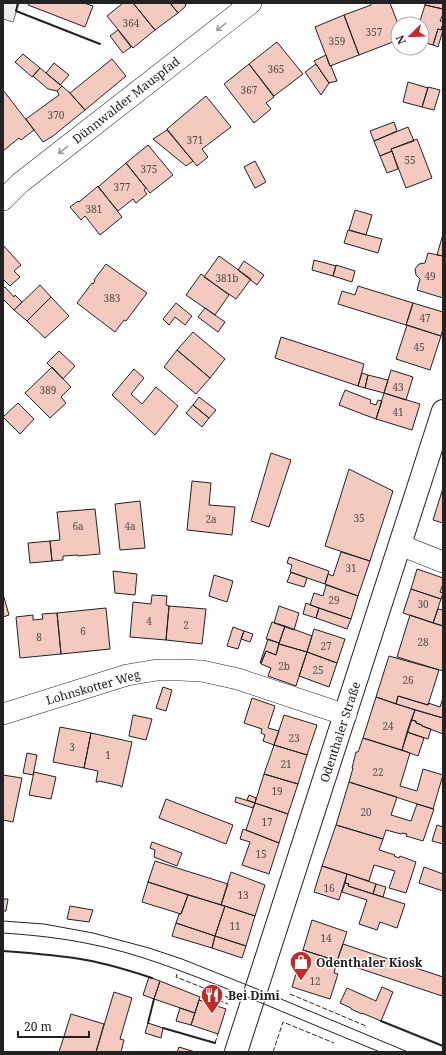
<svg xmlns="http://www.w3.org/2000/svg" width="446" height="1055" font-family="'Noto Serif',serif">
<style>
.green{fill:#eee;stroke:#6f6f6f}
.building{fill:#f3c9c0;stroke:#222}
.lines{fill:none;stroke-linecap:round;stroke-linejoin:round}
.street-casing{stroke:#222;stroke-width:22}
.secondary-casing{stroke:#222;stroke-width:24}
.street{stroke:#fff;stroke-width:21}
.secondary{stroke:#fff;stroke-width:22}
.tram{stroke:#222;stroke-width:1}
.fence{stroke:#222;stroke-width:1;stroke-dasharray:5 2;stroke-linecap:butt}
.wall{stroke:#222;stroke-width:2}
.oneway{stroke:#9c9c9c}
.labels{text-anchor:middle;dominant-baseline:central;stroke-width:3;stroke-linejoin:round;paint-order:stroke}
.number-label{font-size:10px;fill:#564c4a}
.street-label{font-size:12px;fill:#222;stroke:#fff}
.poi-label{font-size:12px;font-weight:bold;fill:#222;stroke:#fff;text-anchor:start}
</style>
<rect width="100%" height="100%" fill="#fff"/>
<!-- green -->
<path class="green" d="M3,3H19L13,22L3,19Z"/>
<!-- building -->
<path class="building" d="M29,3H84L93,6L85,27L28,5Z
M123,3H133L155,30L133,48L107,16Z
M133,3H170L178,13L155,30Z
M170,3H188L185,5L186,6L178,13Z
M371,3H390L398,24V40L359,55L344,15L371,5Z
M425,3H443V9L425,5Z
M425,5L443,9V14L440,21H443V24L441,30L438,29L433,45L422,42V24H419Z
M344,15L359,55L330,66L315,27Z
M443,24V30L438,47L433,45L438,29L441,30Z
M118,30L131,47L123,53L110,36Z
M277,42L303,74L274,96L249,64Z
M23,54L40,68L32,77L15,62Z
M326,55L330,66H331L337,81L329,83L314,61Z
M112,59L126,76L85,110L70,93Z
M54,63L69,75L60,85L46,73Z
M249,64L274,97L266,103L271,109L254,123L224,84Z
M316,64L329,83L321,95L305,72Z
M40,68L46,73L62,86L57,91L48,89L33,76Z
M408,82L428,88L422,107L403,102Z
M62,86L70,93L85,110L53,136L43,142L26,119L59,95L57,91Z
M428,87L440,90L434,110L422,107Z
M3,90L34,130L21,140L19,138L3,151Z
M206,96L231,127L202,149L208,157L197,166L167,129Z
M394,122L397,131L374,141L370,131Z
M408,127L414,141L391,149L392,151L380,156L374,141Z
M167,130L193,161L186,166L153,139Z
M417,139L432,178L406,188L391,149Z
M148,145L173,175L150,193L126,163Z
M392,151L398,169L387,173L380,156Z
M255,161L266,182L255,188L244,167Z
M126,163L146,188L144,190L147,194L136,203L133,199L118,211L98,187Z
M98,186L122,217L100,235L85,216L81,220L70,207L78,201L79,202Z
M355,210L372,215L366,235L349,230Z
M348,230L382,239L378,253L344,243Z
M443,234V256L437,255Z
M3,245L21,265L14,271L20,277L10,286L4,280L3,281Z
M428,253L443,256V298L417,290L420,279L416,275L415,269L419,264L425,263Z
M219,256L251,279L236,299L204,277Z
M314,260L336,266L333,276L312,270Z
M244,261L264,275L257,285L238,270Z
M106,264L147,293L126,321L124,320L115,332L77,303L92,283L93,284L95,281L94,280Z
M336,265L355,271L352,282L333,276Z
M201,274L229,295L215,315L186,295Z
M40,285L51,297L27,321L14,310Z
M358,286L413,303L406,325L338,304L342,291L355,295Z
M5,287L14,297L15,295L22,302L14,310L3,299V288Z
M51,297L69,316L45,338L27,321Z
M176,303L192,316L185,325L175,317L169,325L163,319Z
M413,303L443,312V329L441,336L406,325Z
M205,308L225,322L218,332L198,317Z
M407,325L441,336L430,370L396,359Z
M193,332L225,359L210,378L177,350Z
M281,337L364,364L358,386L275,358Z
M177,350L210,378L196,394L164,367Z
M59,351L75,366L63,379L47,363Z
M52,367L71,387L61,397L66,403L50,418L25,393Z
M134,369L144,378L131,394L142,404L156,387L178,406L155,435L112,395Z
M391,370L413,377L406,400L384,393Z
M362,373L368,375L365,388L358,386Z
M368,375L388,380L384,393L365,388Z
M345,390L371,400L370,403L376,405L378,400L382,401L376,419L365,415L339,405Z
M384,393L420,404L412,430L376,419Z
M199,397L216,410L209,418L193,405Z
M18,403L34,419L20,434L3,417Z
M193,405L209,418L202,427L186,413Z
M271,453L291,460L269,527L251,521Z
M349,469L393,491L370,561L325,546Z
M192,481L211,483L209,505L235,507L232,535L187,530Z
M443,488V523L433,520Z
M140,501L145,548L120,550L115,504Z
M95,509L100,554L78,556V555L63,556V560L52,561L50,541L60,540L57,512Z
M50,541L52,561L30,563L28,543Z
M341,552L370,561L358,596L325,584L328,574L333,576Z
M289,557L329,571L325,584L290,572L292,565L287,563Z
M417,569L443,578V584L440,592L443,593L441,599L411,589Z
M113,571L137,574L135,595L115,593Z
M291,572L307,578L304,587L287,582Z
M214,575L233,581L227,602L209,596Z
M326,585L358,596L351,619L310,605L314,593L323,596Z
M411,589L441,599L433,623L403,613Z
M3,594L9,615L3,617Z
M152,595L167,596L166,605L169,606L166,640L130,637L133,602L151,604Z
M306,603L319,608L316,618L303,614Z
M169,606L206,609L202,644L166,640Z
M279,606L299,613L294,630L274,623Z
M106,608L110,649L61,654L57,613Z
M319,608L351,619L347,629L316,618Z
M438,609L443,610V626L433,623Z
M57,613L61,654L20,658L16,617L33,615V620L43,619L42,614Z
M410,615L443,626V671L397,657Z
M272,622L285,626L279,643L266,639Z
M285,626L312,636L307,652L279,644Z
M233,627L244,631L238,649L227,646Z
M314,629L345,639L337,663L307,652Z
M244,631L253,634L250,642L241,639Z
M268,639L279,643L276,655L266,651L261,663H260Z
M279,644L307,652L296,686L268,676L271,668L261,664L266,651L276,655Z
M307,652L337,663L329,687L299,676Z
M389,656L439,670L428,705L398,696L396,704L376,697Z
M163,687L172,690L166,711L156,708Z
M398,696L428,705V703L440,707L443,698V718L396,704Z
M376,697L415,710L402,750L363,738Z
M252,698L275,706L268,728L279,731L274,745L263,741L265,735L261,733L262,729L244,723Z
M415,710L443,718V734L422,726V725L416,723V721L411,720Z
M133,715L152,719L146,740L129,736Z
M284,715L317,725L307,755L274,745Z
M411,720L416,721V723L422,725V726L431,729L428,739L407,732Z
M60,727L91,733L84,768L53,762Z
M407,732L424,738L418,756L402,750Z
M91,733L132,742L122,787H121V786L99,781L98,782H96L98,771L84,768Z
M363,738L410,753L400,786L417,791L423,769L443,775L433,809L349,782L353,768H352L356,752H358Z
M274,745L307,755L298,784L264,774Z
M27,753L37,755L33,775L23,773Z
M34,772L56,777L51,799L29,795Z
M264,774L298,784L288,814L255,803Z
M3,775L22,778L13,822L3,820Z
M349,782L397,797L391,815L411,821L417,804L434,809L423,841L406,836L407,834L402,833L401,834L386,830L383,839L336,825Z
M249,795L256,798L255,803L247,800Z
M236,797L255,803L253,808L235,802Z
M166,799L233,825L226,844L159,818Z
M255,803L288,814L279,843L246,830Z
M336,825L383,839L379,850L395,855L394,856L399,858L400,856L416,862L406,893L389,888L395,871L374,865L369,881L322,866Z
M437,825L443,827V844L432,841Z
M243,829L279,843L269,874L242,865L250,842L240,839Z
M152,842L182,853L177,866L154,857L155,850L150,848Z
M155,861L228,884L221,905L148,882Z
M322,866L347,874L339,900L314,892Z
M424,867L443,874V891L419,883Z
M231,872L265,885L255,916L221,905Z
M347,874L376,884L373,894L348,886L349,884L345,883Z
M148,882L188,895L181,914L142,902Z
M345,883L349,884L348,886L405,904L397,928L380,922L377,930L359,924L367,900L342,892Z
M376,884L386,887L383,897L373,894Z
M188,895L225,906L215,936L176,923L179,914H181Z
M3,899H8L6,911H3Z
M70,906L93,910L89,922L67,919Z
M225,906L255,916L246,946L215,936Z
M312,920L347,932L337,961L303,950Z
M176,923L215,936L212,948L172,936Z
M215,936L246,946L242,958L212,948Z
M343,944L443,977V991L442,996L337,961Z
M303,950L337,961L334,973L338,974L330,999L292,987Z
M149,977L160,981L154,999L143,995Z
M160,981L200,997L195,1013L154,999Z
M382,987L393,992L381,1021L362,1013V1014L351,1009V1008L340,1003L347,988L376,1001Z
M114,992L132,998L120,1039L124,1040L121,1052H96Z
M199,1000L226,1009L218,1034L191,1025Z
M180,1008L195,1013L191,1025L176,1021Z
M71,1014L104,1024L96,1052H59Z
M148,1023L163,1028L161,1038L145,1033Z
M179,1047L195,1052H177Z"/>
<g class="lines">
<!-- street casing -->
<g class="street-casing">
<path id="street" d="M3,200L20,183L251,3
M400,545L443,562
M3,714L127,675L157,670H180L202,671L238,679L346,715"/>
</g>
<!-- secondary casing -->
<g class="secondary-casing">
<path id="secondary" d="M236,1052L443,411"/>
</g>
<!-- street -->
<use href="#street" class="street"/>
<!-- secondary -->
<use href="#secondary" class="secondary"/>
<!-- tram -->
<path class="tram" d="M3,921L44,924L93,933L149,948L182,959L257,989L408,1052
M3,933C32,935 62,938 90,944C137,953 181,971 225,988C277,1009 328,1031 380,1052"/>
<!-- fence -->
<path class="fence" d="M177,974L176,977L229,998
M290,994L366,1026L365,1028
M201,997L202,994L228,1004
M215,1043L218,1034
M273,1052L283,1022L334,1043"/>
<!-- wall -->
<path class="wall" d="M18,3L16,11L100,44
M3,947V943
M3,951C31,953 59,955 86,960C108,964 131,971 152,978
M381,1021L443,1046
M148,1023L154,999
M163,1028L215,1043"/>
</g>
<!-- one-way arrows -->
<defs><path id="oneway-shaft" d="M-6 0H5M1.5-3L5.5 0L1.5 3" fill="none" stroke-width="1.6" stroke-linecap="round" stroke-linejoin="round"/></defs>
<g class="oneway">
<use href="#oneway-shaft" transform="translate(221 27) rotate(142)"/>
<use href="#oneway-shaft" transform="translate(63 150) rotate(142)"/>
</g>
<!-- icons -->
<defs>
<g id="shop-pin" transform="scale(1.15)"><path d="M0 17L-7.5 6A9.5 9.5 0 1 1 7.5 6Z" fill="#c62828" stroke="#fff"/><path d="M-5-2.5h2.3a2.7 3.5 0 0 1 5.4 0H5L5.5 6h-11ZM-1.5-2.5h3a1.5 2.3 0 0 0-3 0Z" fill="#fff"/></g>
<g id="restaurant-pin" transform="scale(1.15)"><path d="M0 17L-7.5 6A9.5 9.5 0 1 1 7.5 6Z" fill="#c62828" stroke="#fff"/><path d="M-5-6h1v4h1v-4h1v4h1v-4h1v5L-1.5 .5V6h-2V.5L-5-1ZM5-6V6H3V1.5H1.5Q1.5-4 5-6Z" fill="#fff"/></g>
</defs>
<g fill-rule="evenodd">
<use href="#shop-pin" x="301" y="962"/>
<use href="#restaurant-pin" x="212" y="995"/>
</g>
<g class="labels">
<!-- number labels -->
<g class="number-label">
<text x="131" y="23">364</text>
<text x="374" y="32">357</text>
<text x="337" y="41">359</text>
<text x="276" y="69">365</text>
<text x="249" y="90">367</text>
<text x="56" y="115">370</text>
<text x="195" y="140">371</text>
<text x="410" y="160">55</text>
<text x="149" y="169">375</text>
<text x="122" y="187">377</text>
<text x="94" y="209">381</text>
<text x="430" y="276">49</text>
<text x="227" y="278">381b</text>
<text x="112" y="298">383</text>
<text x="425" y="318">47</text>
<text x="419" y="347">45</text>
<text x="398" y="387">43</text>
<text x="48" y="390">389</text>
<text x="398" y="412">41</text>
<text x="359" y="518">35</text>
<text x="211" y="519">2a</text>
<text x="78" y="526">6a</text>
<text x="130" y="526">4a</text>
<text x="351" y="568">31</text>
<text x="334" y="600">29</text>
<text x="423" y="604">30</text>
<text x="149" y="621">4</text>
<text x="186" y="625">2</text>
<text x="83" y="631">6</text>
<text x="39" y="637">8</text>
<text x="423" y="642">28</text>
<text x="326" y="646">27</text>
<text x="284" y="666">2b</text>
<text x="318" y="670">25</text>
<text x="408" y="680">26</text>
<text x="388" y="726">24</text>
<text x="294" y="738">23</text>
<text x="72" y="747">3</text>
<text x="108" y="755">1</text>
<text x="286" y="764">21</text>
<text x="378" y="772">22</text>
<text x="277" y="791">19</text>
<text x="366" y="812">20</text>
<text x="267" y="822">17</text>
<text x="261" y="854">15</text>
<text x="329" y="888">16</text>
<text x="243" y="895">13</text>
<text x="235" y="926">11</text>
<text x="326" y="938">14</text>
<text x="315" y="981">12</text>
</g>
<!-- street labels -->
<g class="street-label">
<text transform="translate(126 100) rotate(-38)">Dünnwalder Mauspfad</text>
<text transform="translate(93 687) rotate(-16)">Lohnskotter Weg</text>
<text transform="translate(340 732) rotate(-72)">Odenthaler Straße</text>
</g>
<!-- poi labels -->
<g class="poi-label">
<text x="316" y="962">Odenthaler Kiosk</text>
<text x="228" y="995">Bei Dimi</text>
</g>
</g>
<!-- border -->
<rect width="446" height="1055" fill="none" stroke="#222222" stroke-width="8"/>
<!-- north arrow -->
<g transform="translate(410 36) rotate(247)"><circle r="19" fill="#ffffff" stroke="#a7a7a7"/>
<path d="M0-3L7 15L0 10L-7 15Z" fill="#c62828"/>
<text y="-6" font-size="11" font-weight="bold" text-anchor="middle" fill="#222222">N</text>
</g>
<!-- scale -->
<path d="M18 1031v6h71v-6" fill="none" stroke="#222222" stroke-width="2"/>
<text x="24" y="1031" font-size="12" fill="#222222" stroke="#ffffff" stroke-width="3" paint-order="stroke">20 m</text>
</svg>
